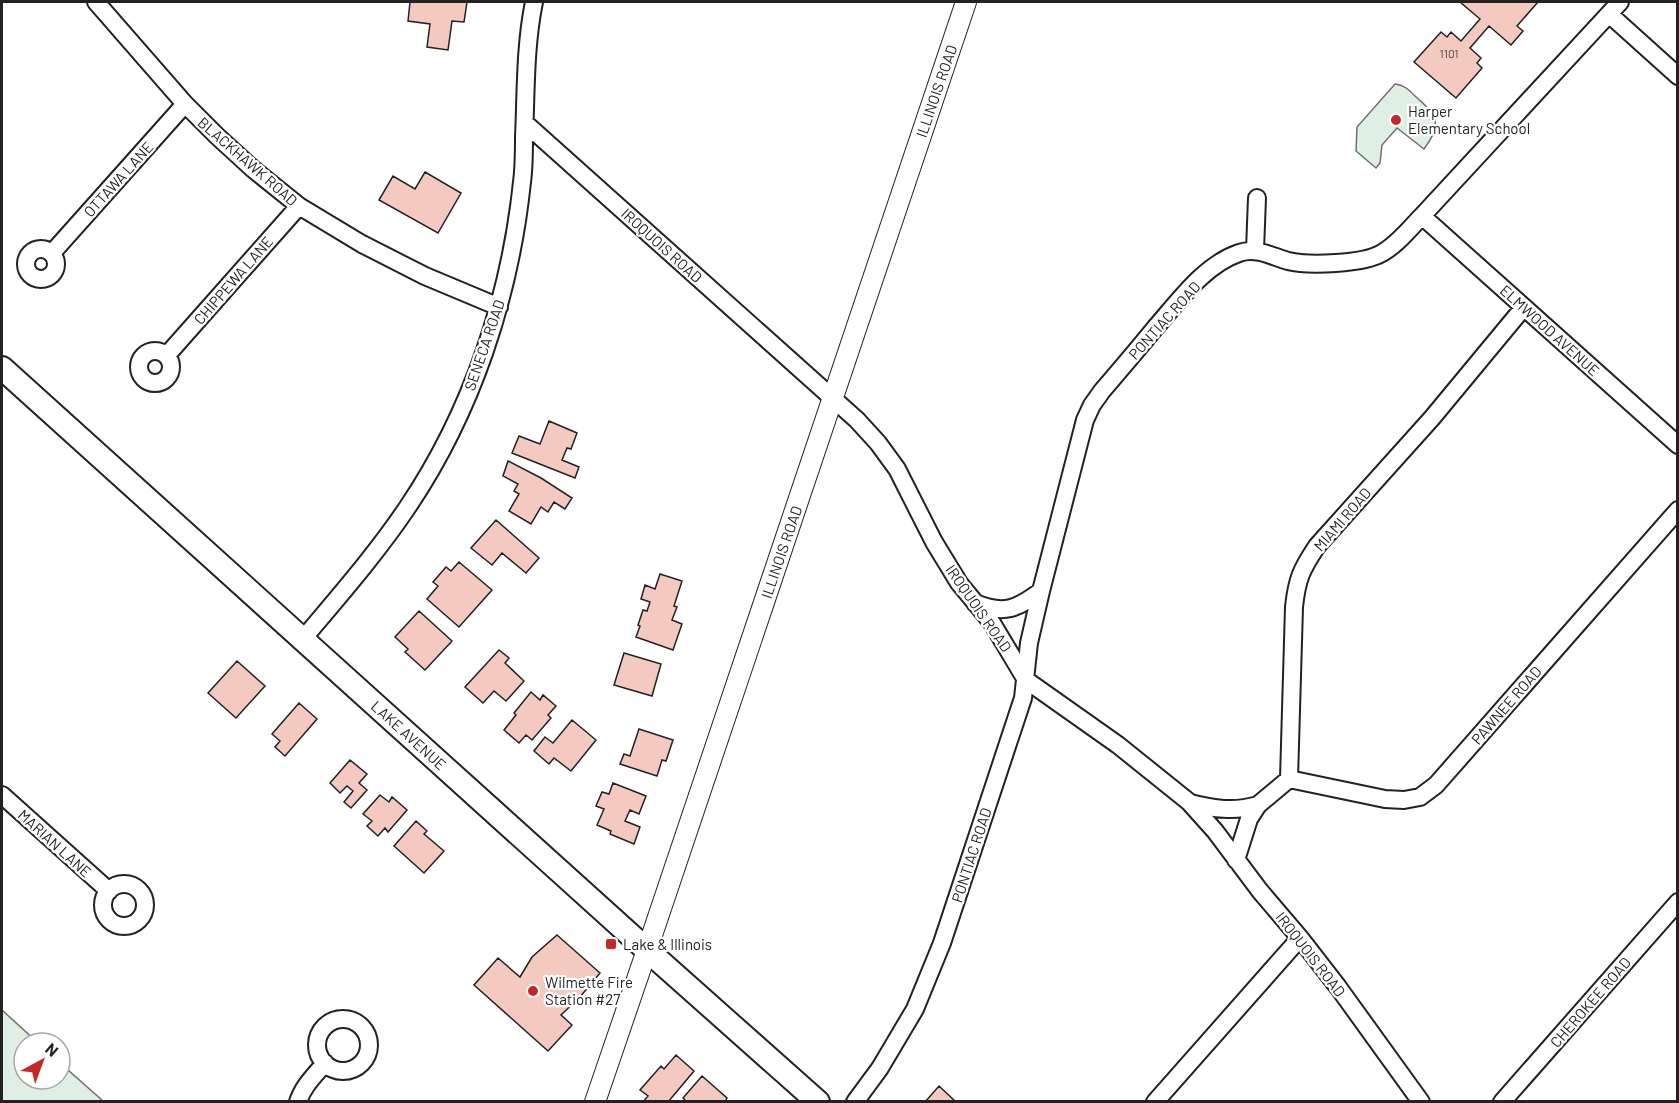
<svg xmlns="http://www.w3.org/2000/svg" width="1679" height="1103" font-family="Barlow,sans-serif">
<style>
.green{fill:#e0efe3;stroke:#6f6f6f;stroke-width:1.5}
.building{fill:#f3c9c0;stroke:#222;stroke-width:1.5}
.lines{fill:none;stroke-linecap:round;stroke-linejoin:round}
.minor-casing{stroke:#222;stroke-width:20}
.tertiary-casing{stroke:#222;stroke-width:22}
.secondary-casing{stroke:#222;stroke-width:26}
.minor{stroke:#fff;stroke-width:16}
.tertiary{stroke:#fff;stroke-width:20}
.secondary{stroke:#fff;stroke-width:22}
.poi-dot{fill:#c62828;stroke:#fff;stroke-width:2}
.labels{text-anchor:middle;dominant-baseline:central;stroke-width:4.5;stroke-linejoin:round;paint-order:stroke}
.number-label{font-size:12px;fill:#564c4a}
.street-label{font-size:15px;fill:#222;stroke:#fff}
.poi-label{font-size:15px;fill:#222;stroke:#fff;text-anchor:start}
</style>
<rect width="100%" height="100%" fill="#fff"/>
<!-- green -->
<path class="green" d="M1395,84C1404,85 1408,89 1415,96C1437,115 1443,124 1424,149L1397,128L1382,145L1380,163L1376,168L1356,151L1357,127Z
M2,1010L38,1043H24V1079H60V1063L103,1101H2Z"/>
<!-- building -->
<path class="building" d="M410,2H467L464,22L452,21L448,50L427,47L430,24L408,21Z
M1460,2H1538L1517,26L1523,31L1511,45L1489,26L1470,48L1481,58L1477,63L1482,68L1456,98L1414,62L1441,32L1447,37L1451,32L1461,41L1480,19Z
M425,172L461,193L438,233L379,200L393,176L415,189Z
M549,421L577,433L571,449L567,448L562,460L579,467L575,478L512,453L519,436L540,444Z
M508,461L541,478L572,498L565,509L554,502L548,512L541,507L531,524L509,511L519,494L514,491L518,484L503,476Z
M496,520L539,558L526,573L502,553L492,565L471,548Z
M459,562L492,590L459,627L427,599L438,586L433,582L446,567L451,571Z
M660,574L682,581L674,606L677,607L672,620L682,624L673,650L636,637L640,626L638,625L643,610L647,611L650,602L641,599L645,585L655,589Z
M419,611L452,641L425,670L405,652L408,649L395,637Z
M499,650L509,658L505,663L524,681L506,701L494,691L483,703L465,687Z
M624,653L661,664L652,696L614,685Z
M237,661L265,686L236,718L208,693Z
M531,692L540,700L543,695L556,706L548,715L551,718L532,740L526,735L519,743L504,730L516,715L514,713Z
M299,703L317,719L285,756L275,747L280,741L272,734Z
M572,720L596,740L571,771L554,758L549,764L534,751L545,737L553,743Z
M639,729L673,740L666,761L662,760L657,776L620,764L624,754L630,756Z
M350,760L367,774L359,783L367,790L351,808L344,802L353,791L347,786L340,793L330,783Z
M613,783L646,796L639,814L630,810L625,821L640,827L634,844L610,834L611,831L597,825L604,809L596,806L602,792L609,794Z
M380,795L389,802L392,797L407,810L388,832L385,828L378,836L367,826L372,821L363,814Z
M416,821L427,831L424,834L444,851L424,873L394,846Z
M557,935L600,973L580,997L561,1015L572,1025L548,1051L474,985L498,958L520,977L532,957Z
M676,1055L694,1071L668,1102H643L648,1096L640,1090L661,1066L664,1069Z
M702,1076L727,1098L725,1102H687L683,1098Z
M939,1086L956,1102H925Z"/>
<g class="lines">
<!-- minor casing -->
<g class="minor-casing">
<path id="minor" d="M96,2L185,104L217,136L253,169L299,206L362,244L425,276L499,307
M1609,14L1678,76
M525,123L857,420L878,443L897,469L934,542L959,583L992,623L1026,680L1118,745L1189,802L1215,831L1260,891L1300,938L1338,987L1421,1102
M1422,216L1678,445
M26 264a15 15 0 1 1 30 0a15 15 0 1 1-30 0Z
M1255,250L1257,198
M52,253L185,104
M139 367a16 16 0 1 1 32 0a16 16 0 1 1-32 0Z
M167,355L299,206
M975,603C1004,615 1017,609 1041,591
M303,639C339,596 376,554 407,508C472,412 510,297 522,182C524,167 524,152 524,137C526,92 525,46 534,2
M1289,779L1385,799L1404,800L1420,797L1436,785L1678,510
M2,795L109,891
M1190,803C1213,809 1235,812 1258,805
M1236,860L1249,819L1258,805L1289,779L1294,607C1297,579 1301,570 1317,546L1432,418L1524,307
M103 905a21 21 0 1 1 42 0a21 21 0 1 1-42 0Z
M317 1045a26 26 0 1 1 52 0a26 26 0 1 1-52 0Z
M298,1102C303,1086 315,1075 325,1063
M855,1102L880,1068L915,1009L942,943L1023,698L1029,643L1041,591L1085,420L1092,405L1102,391C1120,370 1138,349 1155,328C1179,301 1204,265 1239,253C1256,247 1271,256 1288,261C1308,266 1364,264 1382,253C1398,244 1410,228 1422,216L1620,2
M1155,1102L1300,938
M1502,1102L1678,902"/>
</g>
<!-- tertiary casing -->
<g class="tertiary-casing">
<path id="tertiary" d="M595,1102L647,950L966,2"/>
</g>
<!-- secondary casing -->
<g class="secondary-casing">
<path id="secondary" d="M2,368L647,950L818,1102"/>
</g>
<!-- minor -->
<use href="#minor" class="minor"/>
<!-- tertiary -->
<use href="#tertiary" class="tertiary"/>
<!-- secondary -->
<use href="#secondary" class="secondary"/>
</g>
<!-- markers -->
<g class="poi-dot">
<circle cx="1396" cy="120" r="6"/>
<rect x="605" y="938" width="12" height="12" rx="3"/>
<circle cx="533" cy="991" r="6"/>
</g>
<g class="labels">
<!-- number labels -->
<g class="number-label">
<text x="1449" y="53">1101</text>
</g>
<!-- street labels -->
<g class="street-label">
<text transform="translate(936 91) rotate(-71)">ILLINOIS ROAD</text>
<text transform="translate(248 161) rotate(41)">BLACKHAWK ROAD</text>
<text transform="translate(118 179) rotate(-48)">OTTAWA LANE</text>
<text transform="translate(662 245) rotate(42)">IROQUOIS ROAD</text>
<text transform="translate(233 280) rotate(-49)">CHIPPEWA LANE</text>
<text transform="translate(1164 320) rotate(-48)">PONTIAC ROAD</text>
<text transform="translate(1550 330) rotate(42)">ELMWOOD AVENUE</text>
<text transform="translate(484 345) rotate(-71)">SENECA ROAD</text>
<text transform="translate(1342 519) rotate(-49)">MIAMI ROAD</text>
<text transform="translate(781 552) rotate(-71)">ILLINOIS ROAD</text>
<text transform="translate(979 608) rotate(55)">IROQUOIS ROAD</text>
<text transform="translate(1506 705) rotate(-49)">PAWNEE ROAD</text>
<text transform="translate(409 735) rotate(42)">LAKE AVENUE</text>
<text transform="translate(55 843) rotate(42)">MARIAN LANE</text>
<text transform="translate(971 855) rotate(-72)">PONTIAC ROAD</text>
<text transform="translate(1311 954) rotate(52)">IROQUOIS ROAD</text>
<text transform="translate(1590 1002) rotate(-49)">CHEROKEE ROAD</text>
</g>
<!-- poi labels -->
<g class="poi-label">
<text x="1408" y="111">Harper<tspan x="1408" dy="17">Elementary School</tspan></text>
<text x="623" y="944">Lake &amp; Illinois</text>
<text x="545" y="982">Wilmette Fire<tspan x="545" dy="17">Station #27</tspan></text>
</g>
</g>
<!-- border -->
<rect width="1679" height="1103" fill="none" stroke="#222222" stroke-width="6"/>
<!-- north arrow -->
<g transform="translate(42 1061) rotate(41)"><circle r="28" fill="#ffffff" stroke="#a7a7a7" stroke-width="1.5"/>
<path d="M0-4.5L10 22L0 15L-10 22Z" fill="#c62828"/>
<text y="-9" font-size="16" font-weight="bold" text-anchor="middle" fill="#222222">N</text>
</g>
</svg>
